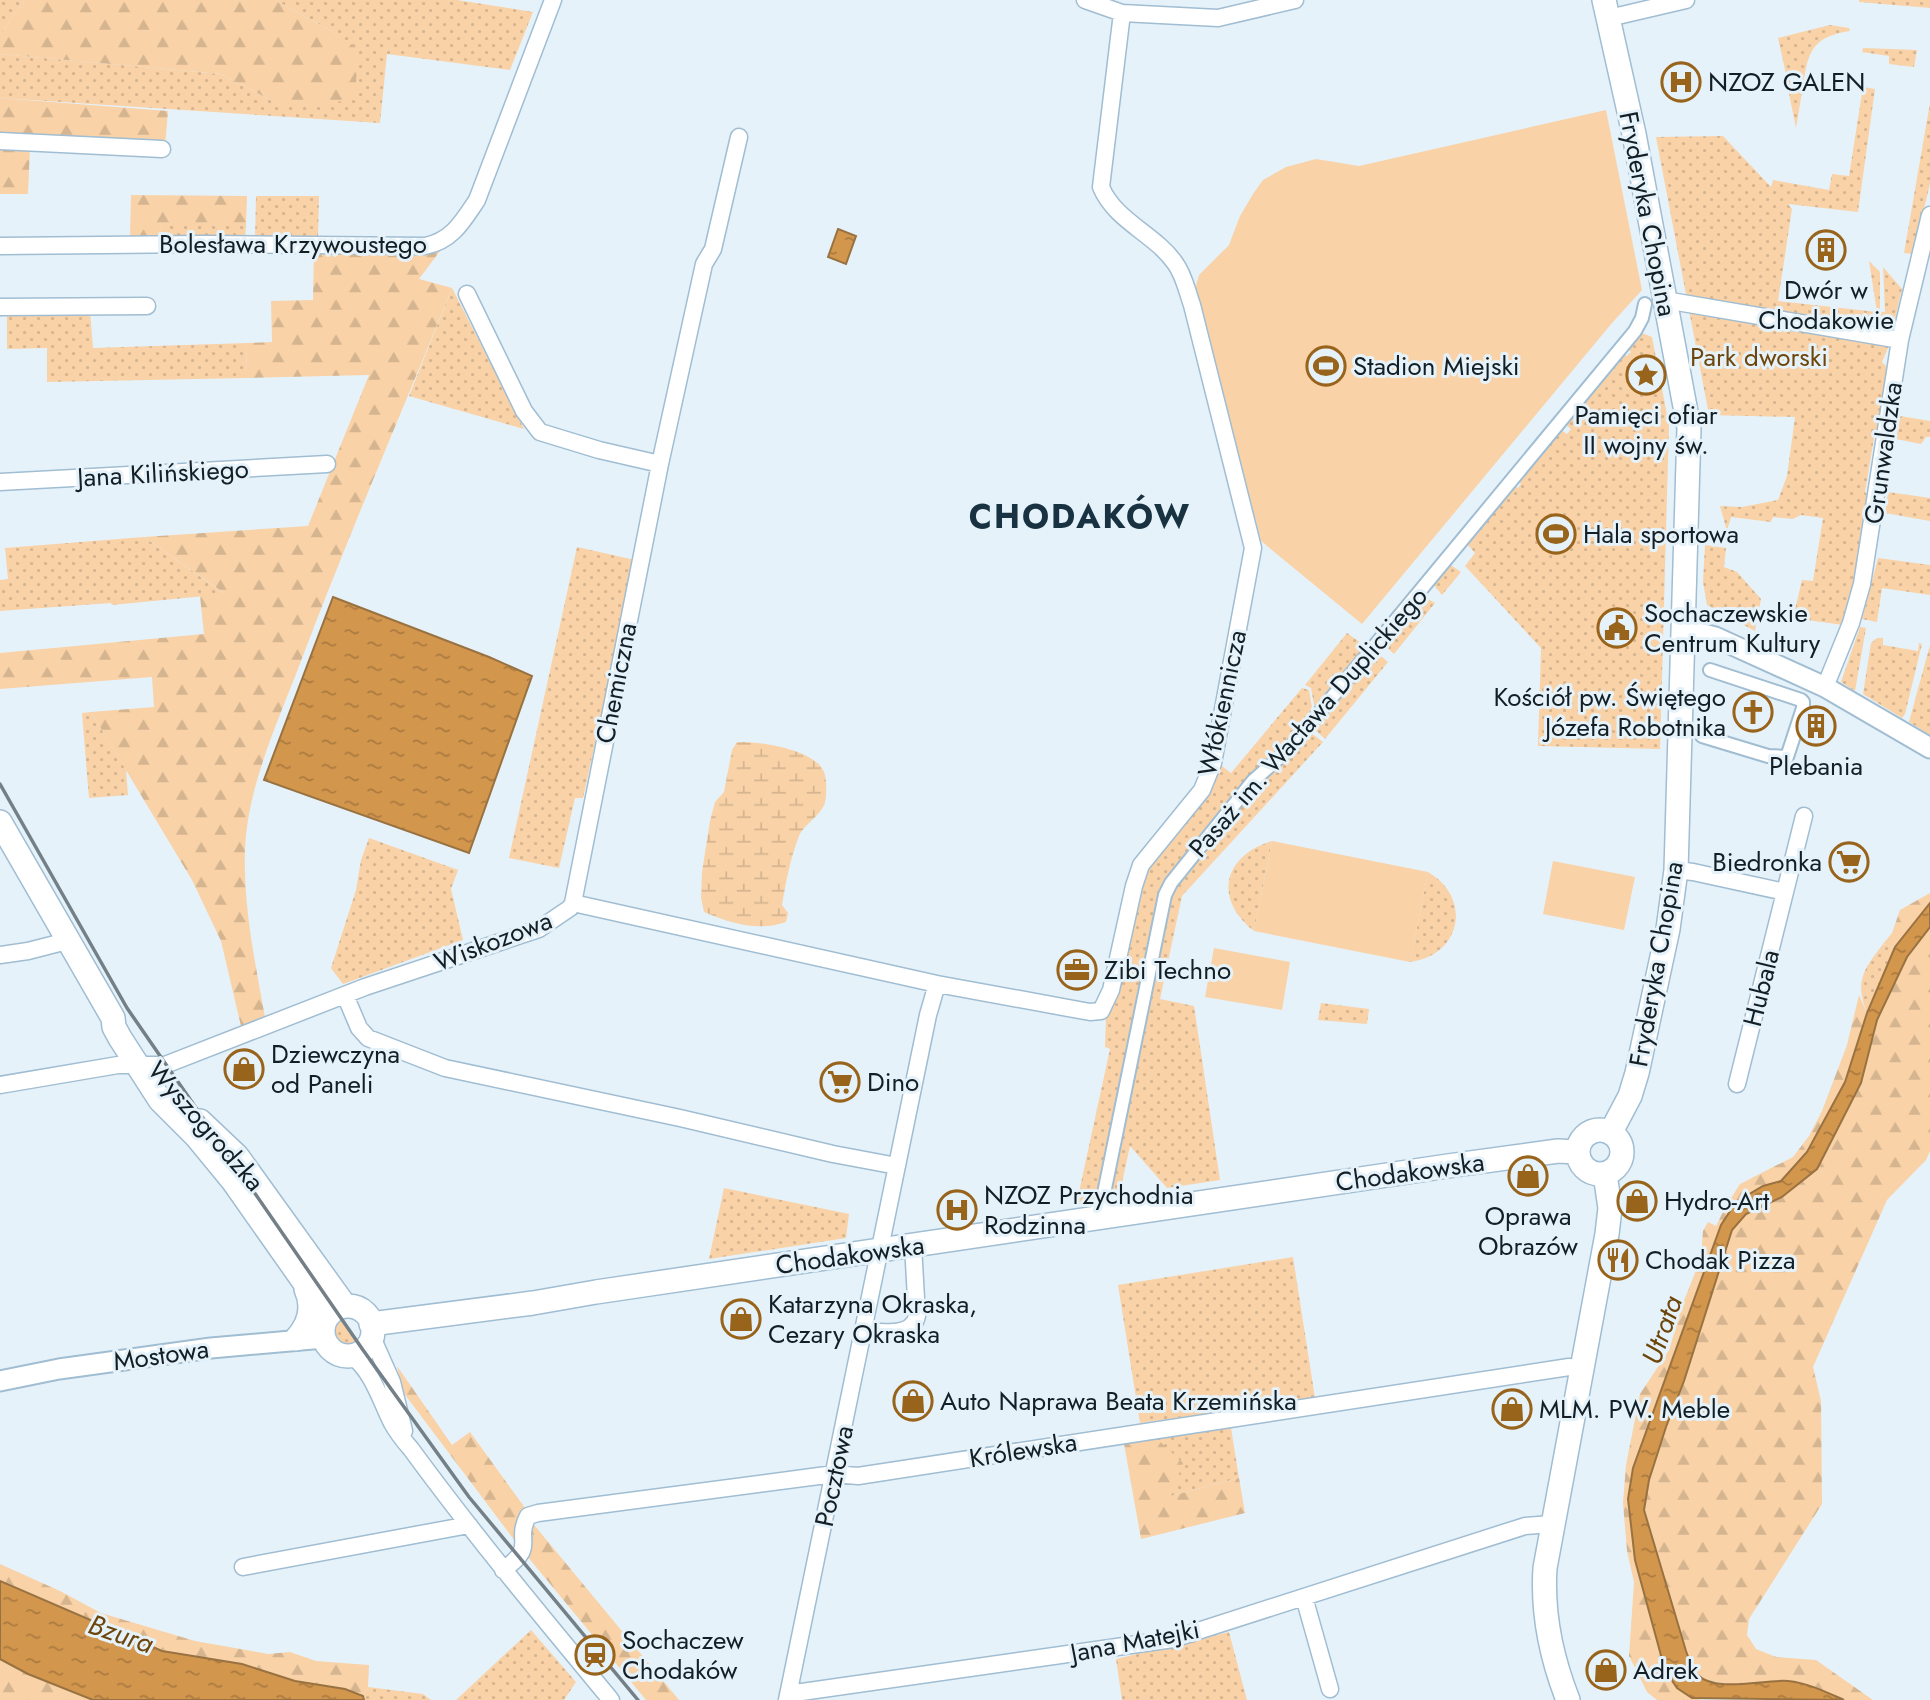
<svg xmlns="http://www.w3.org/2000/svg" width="1930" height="1700" font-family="Jost,sans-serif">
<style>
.grass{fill:url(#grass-dots)}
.forest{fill:url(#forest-firs)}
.wetland{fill:url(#wetland-marsh)}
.pitch{fill:#f9d2a7}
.water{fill:url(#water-ripples);stroke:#997241;stroke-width:2}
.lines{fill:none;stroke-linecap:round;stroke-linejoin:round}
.pedestrian-casing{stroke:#a0bdd2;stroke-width:16}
.minor-casing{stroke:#a0bdd2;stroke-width:19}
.tertiary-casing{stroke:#a0bdd2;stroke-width:23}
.secondary-casing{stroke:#a0bdd2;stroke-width:26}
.pedestrian{stroke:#fff;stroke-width:12}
.minor{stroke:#fff;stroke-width:16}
.tertiary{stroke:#fff;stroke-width:19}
.secondary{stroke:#fff;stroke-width:23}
.rail{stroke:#748087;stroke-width:3.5}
.labels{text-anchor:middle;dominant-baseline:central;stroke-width:6;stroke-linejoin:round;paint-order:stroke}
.poi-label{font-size:26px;fill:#131e25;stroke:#e6f2fa;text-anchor:start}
.street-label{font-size:26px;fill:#131e25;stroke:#e6f2fa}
.park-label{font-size:26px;fill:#6e460c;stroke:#e6f2fa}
.water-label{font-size:28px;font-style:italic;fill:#6d450b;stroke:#e6f2fa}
.district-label{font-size:33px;font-weight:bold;letter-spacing:2px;fill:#183242;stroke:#e6f2fa}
</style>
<defs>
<pattern id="grass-dots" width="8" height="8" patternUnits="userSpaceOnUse" patternTransform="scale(1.75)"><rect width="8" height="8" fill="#f9d2a7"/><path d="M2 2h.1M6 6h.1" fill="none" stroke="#d5b490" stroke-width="1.8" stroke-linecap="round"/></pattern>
<pattern id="forest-firs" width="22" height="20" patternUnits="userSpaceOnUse" patternTransform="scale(1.75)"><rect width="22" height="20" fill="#f9d2a7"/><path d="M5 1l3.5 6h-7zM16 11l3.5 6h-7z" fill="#d5b490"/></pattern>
<pattern id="wetland-marsh" width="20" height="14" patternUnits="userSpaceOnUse" patternTransform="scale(1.75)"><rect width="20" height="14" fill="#f9d2a7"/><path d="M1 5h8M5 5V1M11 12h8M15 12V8" fill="none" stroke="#d5b490"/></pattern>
<pattern id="water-ripples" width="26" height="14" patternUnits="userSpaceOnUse" patternTransform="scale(1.75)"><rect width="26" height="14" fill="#d3964d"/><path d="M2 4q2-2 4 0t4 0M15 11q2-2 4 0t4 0" fill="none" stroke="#aa7a40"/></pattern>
</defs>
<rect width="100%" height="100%" fill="#e6f2fa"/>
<!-- grass -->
<path class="grass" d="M0,0H25L0,35Z
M275,0H457L533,12L510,70L387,54L380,123L0,98V54L221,74L284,107L337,34Z
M1859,0H1930V8L1859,2Z
M1830,25L1849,28L1850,31C1816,36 1808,49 1804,80L1786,74L1778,38Z
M1863,48L1917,50L1914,67L1889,64V56L1862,52Z
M1786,79L1803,86L1796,128Z
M1863,87L1875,89L1858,212L1788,204L1792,209L1778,301L1877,312L1869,261L1880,272V312H1885L1883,267L1902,289L1888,348L1882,362L1890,370L1880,436L1874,438L1865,492L1870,497L1858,571L1843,625L1793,618L1802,580L1813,581L1823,518L1801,515L1793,519L1773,517L1771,522L1731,517L1727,531L1720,506L1742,507L1778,500L1787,476L1795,417L1709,415L1656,137L1723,136L1771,187L1773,180L1829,190L1832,174L1849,176Z
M1930,103V184L1913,254L1904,253Z
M256,196H319L318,239H255Z
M162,224H246L245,239H158Z
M452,288L524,429L409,396Z
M7,312H90L93,348L247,343L246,378L47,382V348L7,349Z
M1642,333L1652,337L1669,425L1660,749L1538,746L1541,648L1465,566L1475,553L1467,544L1514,486L1518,488L1521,484L1518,481L1561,430L1567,434L1571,429L1565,424L1624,354L1627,356L1631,352L1628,349Z
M1900,416L1930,421V437H1926L1921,444L1896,439Z
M1888,492L1930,498V521L1885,513Z
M144,537L225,594L112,605L111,603L0,611V580L8,579L5,548Z
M1705,545L1726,548L1724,567L1737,572L1761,599L1755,631L1707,605L1703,582Z
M577,547L635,560L583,798H575L559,868L509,858Z
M1878,558L1930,565V595L1882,588L1877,622L1862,619Z
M1449,564L1461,572L1442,595L1433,584Z
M1423,596L1435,603L1394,654L1383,644L1399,625L1402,627L1405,623L1403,620Z
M1860,627L1866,628L1855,691L1841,682Z
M1347,633L1368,648L1315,710L1311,688L1305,685Z
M1877,638H1883V645L1918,651L1919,643L1922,644L1905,714L1902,718L1863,694L1871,643Z
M1930,645V735L1909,722Z
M1376,652L1388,662L1325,739L1313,728L1324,716L1327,717L1330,713L1328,711Z
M1302,688L1309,690L1313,713L1283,749L1254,772L1157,903L1098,1194L1095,1199L1076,1206L1110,1049L1105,1047L1106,1017L1143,875L1202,804L1218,763L1231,773Z
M91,712L126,770L128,795L89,798L82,713Z
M1310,732L1323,742L1182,896L1160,999L1194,1006L1220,1180L1167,1188L1130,1146L1121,1187L1128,1194L1109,1197L1114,1159H1118L1119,1154L1116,1153L1152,973L1156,974L1157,968L1154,967L1165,911L1172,891L1204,849L1208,850L1210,846L1208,844L1267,773Z
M369,838L458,870L451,889L463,940L343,984L331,968L356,890L361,860Z
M1272,841L1254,931C1213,899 1223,856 1272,841Z
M1428,872C1473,898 1461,956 1410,962Z
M1883,944L1895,947L1867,1013C1854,981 1864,969 1883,944Z
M1321,1003L1369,1009L1367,1024L1318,1020Z
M724,1188L849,1214L846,1238L709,1259Z
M1293,1257L1315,1398L1140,1423L1118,1285Z
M339,1318L357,1344C346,1347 338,1343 335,1332Z
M1231,1428L1239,1478L1171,1496L1157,1439Z
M531,1630L576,1682L564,1700H456Z
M1229,1632L1247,1700H1122L1116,1659Z
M368,1687L423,1694L431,1700H364L363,1696Z"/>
<!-- forest -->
<path class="forest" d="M25,0H275L337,34L358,49L355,100L284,107L221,74L0,54V35Z
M0,98L168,111L165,147L0,139Z
M0,145L30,147L28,194H0Z
M131,195L247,196L246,224H162L158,239H130Z
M314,248L440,251L419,279L452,288C402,412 348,536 301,661C278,722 248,784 245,849C243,906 255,962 265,1017L241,1026L221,941L192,880L91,712L154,707L152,677L0,689V653L204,634L200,596L224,593L144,537L308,526L369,375L246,378L247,343L272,342L271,301L313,300Z
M1930,893V903L1895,947L1883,944L1892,933L1900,910Z
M1930,927V1151L1926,1160L1887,1200L1813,1367L1821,1401L1822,1504L1749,1619L1747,1635L1756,1649L1776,1657L1816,1660L1873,1700H1844L1812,1686L1787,1681L1728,1684L1704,1680L1695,1674L1686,1651L1644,1510L1649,1480L1666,1427L1684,1381L1732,1230L1746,1214L1782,1197L1861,1083L1877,1020L1907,957Z
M1859,995L1867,1013L1845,1082L1807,1152L1781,1181L1763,1186L1736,1202L1653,1411L1633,1468L1692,1698L1701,1700H1657L1647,1692L1629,1656L1634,1582L1627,1551L1623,1503L1626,1465L1640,1394L1669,1350L1683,1303L1701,1258L1703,1231L1708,1222L1716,1226L1726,1206L1740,1184L1793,1157L1809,1136L1822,1111L1847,1045Z
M397,1366L452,1445L470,1432L528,1512L521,1549L403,1392Z
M1157,1439L1183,1463L1171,1496L1239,1478L1245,1513L1141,1539L1124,1444Z
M530,1520L679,1700H646L527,1556C534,1545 529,1533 530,1520Z
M0,1564L60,1591L101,1613L195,1641L268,1654L290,1652L316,1661L369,1665L368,1687L363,1696L345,1689L295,1681L242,1664L162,1651L0,1580Z
M0,1659L28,1674L93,1700H0Z"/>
<!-- wetland -->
<path class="wetland" d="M737,742C758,741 812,749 823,770C827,777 827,793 825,802C822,815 805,823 799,836C790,859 786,882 782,905L788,913L786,922C758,932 730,923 704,912L701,898L702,872L710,821L715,802L724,792L732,750Z"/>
<!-- pitch -->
<path class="pitch" d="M1606,110L1642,290L1612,323L1362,624L1261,541L1195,289L1199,275L1229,245L1240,216L1253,194L1263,180L1286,167L1316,159L1359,166Z
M1272,841L1428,872L1410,962L1254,931Z
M1553,861L1635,877L1624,930L1543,914Z
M1214,948L1290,962L1282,1010L1205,997Z"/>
<!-- water -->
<path class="water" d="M838,229L856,236L846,264L828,257Z
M333,597L489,657L532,676L469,853L264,780Z
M1930,903V927L1907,957L1877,1020L1861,1083L1817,1169L1782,1197L1746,1214L1732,1230L1684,1381L1666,1427L1649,1480L1644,1510L1686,1651C1689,1659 1692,1670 1698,1675C1715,1693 1765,1679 1788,1681C1808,1683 1826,1692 1844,1700L1692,1698L1677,1688L1665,1670L1635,1560L1628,1499L1633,1468L1721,1225L1736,1202L1763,1186L1781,1181L1807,1152L1845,1082L1867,1013L1895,947Z
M0,1581L162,1651L242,1664L295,1681L345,1689L363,1696L364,1700H93L28,1674L0,1659Z"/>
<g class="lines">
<!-- pedestrian casing -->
<g class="pedestrian-casing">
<path id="pedestrian" d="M1702,736L1768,756L1787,757L1803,708V702L1801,700L1710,670
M1102,1203L1165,895L1171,883L1253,781L1290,748L1635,331L1642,318L1645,304"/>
</g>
<!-- minor casing -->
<g class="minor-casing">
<path id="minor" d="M1085,0L1122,13L1218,18L1295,0
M1609,18L1686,0
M0,141L162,149
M0,246L204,244L425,246C452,241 463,221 477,200L553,0
M467,294L524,411L540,432L599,450L660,464L573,903
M1665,300L1900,340
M0,307L147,306
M660,464L704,264L713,249L739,137
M0,482L327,464
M1825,687L1851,623L1862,584L1900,340L1930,215
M1676,870L1693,872L1785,892L1737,1084
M1785,892L1804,816
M0,955L28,951L67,941
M345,995L359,1028L368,1038L445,1068L680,1118L833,1154L897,1166
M0,1085L118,1065H165L365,987L539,929L570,908L573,903L937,984
M863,1330C881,1332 912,1338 917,1316L913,1245
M372,1337L392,1382L404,1431
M351,1355C373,1372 380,1399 392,1423C397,1432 404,1441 411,1449C474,1535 543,1618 611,1700
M243,1567L469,1525
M503,1570C538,1545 514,1543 528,1516L538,1513L834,1474L858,1476L1569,1367L1581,1368
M1304,1597L1330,1689
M788,1694L1173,1639L1525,1526L1552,1524
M787,1700L928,1015L937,984L1090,1012L1101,1011L1111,990L1134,886L1141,865L1202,790L1213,763L1253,548L1192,305C1187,291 1184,275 1175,263C1155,234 1115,221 1101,187L1122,13"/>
</g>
<!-- tertiary casing -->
<g class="tertiary-casing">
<path id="tertiary" d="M1684,629L1715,637L1825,687L1930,748
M0,1381L59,1369L211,1348L324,1338"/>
</g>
<!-- secondary casing -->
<g class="secondary-casing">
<path id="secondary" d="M1604,0L1634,134L1689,428L1676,870L1668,929L1637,1073L1630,1096L1611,1132
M0,822L113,1018L114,1027L120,1038L160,1100L196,1136L233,1181L328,1316
M200,1121L237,1156L345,1306
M1578 1152a22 22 0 1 1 44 0a22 22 0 1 1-44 0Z
M323 1331a25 25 0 1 1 50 0a25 25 0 1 1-50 0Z
M371,1324L533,1303L596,1292L1448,1166L1558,1151L1577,1152
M296,1339C310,1324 314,1307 306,1289
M1568,1700C1551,1657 1542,1614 1545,1568L1607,1234L1610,1208L1605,1174"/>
</g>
<!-- pedestrian -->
<use href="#pedestrian" class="pedestrian"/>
<!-- minor -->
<use href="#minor" class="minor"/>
<!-- tertiary -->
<use href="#tertiary" class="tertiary"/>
<!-- secondary -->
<use href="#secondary" class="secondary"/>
<!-- rail -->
<path class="rail" d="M0,784L127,1008L363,1350L469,1497L638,1700"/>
</g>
<!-- icons -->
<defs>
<g id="hospital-ring" transform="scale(2.0125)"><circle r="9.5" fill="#e6f2fa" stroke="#98631a" stroke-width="1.5"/><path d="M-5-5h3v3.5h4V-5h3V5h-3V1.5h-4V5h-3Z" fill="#98631a"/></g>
<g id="building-ring" transform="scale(2.0125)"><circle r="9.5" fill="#e6f2fa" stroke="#98631a" stroke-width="1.5"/><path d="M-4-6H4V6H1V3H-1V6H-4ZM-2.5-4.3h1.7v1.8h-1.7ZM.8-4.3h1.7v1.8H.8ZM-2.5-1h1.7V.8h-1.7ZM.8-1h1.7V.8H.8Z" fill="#98631a"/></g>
<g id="stadium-ring" transform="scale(2.0125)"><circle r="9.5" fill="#e6f2fa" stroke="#98631a" stroke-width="1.5"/><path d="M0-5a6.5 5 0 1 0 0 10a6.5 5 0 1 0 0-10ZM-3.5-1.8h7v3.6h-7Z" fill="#98631a"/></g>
<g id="sight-ring" transform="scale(2.0125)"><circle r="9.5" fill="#e6f2fa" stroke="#98631a" stroke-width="1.5"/><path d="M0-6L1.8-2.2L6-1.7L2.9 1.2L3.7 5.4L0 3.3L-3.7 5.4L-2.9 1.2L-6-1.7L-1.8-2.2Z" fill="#98631a"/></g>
<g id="civic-ring" transform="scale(2.0125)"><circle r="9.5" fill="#e6f2fa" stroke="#98631a" stroke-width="1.5"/><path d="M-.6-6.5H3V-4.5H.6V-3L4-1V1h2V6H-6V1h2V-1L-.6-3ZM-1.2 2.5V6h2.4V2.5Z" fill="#98631a"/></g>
<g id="church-ring" transform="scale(2.0125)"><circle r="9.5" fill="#e6f2fa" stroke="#98631a" stroke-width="1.5"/><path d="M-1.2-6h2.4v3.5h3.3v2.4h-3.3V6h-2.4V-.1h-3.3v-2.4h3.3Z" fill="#98631a"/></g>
<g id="supermarket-ring" transform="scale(2.0125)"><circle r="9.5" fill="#e6f2fa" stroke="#98631a" stroke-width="1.5"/><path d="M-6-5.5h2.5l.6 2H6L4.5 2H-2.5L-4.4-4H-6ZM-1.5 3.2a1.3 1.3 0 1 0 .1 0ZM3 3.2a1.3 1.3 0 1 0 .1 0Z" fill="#98631a"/></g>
<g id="office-ring" transform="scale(2.0125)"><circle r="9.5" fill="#e6f2fa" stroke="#98631a" stroke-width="1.5"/><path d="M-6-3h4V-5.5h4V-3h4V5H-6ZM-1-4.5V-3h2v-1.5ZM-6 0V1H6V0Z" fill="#98631a"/></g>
<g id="shop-ring" transform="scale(2.0125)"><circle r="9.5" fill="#e6f2fa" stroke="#98631a" stroke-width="1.5"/><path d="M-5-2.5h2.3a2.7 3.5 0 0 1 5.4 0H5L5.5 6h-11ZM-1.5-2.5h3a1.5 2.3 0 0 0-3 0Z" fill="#98631a"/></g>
<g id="restaurant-ring" transform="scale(2.0125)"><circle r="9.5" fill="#e6f2fa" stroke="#98631a" stroke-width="1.5"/><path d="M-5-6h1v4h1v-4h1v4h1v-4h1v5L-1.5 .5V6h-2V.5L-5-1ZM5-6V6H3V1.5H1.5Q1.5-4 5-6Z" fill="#98631a"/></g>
<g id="station-ring" transform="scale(2.0125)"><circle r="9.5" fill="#e6f2fa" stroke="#98631a" stroke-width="1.5"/><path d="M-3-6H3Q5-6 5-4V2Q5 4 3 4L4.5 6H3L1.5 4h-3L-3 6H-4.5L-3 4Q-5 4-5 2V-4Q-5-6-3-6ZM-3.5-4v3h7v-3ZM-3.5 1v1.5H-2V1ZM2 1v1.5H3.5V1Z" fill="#98631a"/></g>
</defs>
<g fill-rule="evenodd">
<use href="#hospital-ring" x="1681" y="82"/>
<use href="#building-ring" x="1826" y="250"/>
<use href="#stadium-ring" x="1326" y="366"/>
<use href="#sight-ring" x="1646" y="375"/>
<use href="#stadium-ring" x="1556" y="534"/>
<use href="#civic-ring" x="1617" y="628"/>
<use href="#church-ring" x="1753" y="712"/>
<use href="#building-ring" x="1816" y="726"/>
<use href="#supermarket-ring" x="1849" y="862"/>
<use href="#office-ring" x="1077" y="970"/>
<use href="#shop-ring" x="244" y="1069"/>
<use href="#supermarket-ring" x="840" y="1082"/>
<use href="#shop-ring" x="1528" y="1176"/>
<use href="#shop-ring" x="1637" y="1201"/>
<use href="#hospital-ring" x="957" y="1210"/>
<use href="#restaurant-ring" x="1618" y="1260"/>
<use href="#shop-ring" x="741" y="1319"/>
<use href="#shop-ring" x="913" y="1401"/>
<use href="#shop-ring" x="1512" y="1409"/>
<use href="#station-ring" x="595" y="1655"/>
<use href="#shop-ring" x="1606" y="1670"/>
</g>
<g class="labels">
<!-- poi labels -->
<g class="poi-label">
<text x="1708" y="82">NZOZ GALEN</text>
<text x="1826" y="290" text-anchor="middle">Dwór w<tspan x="1826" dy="30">Chodakowie</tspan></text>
<text x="1353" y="366">Stadion Miejski</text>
<text x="1646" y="415" text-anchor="middle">Pamięci ofiar<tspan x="1646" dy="30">II wojny św.</tspan></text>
<text x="1583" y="534">Hala sportowa</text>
<text x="1644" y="613">Sochaczewskie<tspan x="1644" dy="30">Centrum Kultury</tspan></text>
<text x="1726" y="697" text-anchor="end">Kościół pw. Świętego<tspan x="1726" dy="30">Józefa Robotnika</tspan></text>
<text x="1816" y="766" text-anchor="middle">Plebania</text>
<text x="1822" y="862" text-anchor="end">Biedronka</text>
<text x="1104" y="970">Zibi Techno</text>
<text x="271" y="1054">Dziewczyna<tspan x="271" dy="30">od Paneli</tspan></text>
<text x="867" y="1082">Dino</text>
<text x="984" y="1195">NZOZ Przychodnia<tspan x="984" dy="30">Rodzinna</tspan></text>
<text x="1664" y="1201">Hydro-Art</text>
<text x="1528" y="1216" text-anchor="middle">Oprawa<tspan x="1528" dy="30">Obrazów</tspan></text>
<text x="1645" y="1260">Chodak Pizza</text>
<text x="768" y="1304">Katarzyna Okraska,<tspan x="768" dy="30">Cezary Okraska</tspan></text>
<text x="940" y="1401">Auto Naprawa Beata Krzemińska</text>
<text x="1539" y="1409">MLM. PW. Meble</text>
<text x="622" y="1640">Sochaczew<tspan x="622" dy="30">Chodaków</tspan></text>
<text x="1633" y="1670">Adrek</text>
</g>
<!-- street labels -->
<g class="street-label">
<text transform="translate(1648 214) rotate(79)">Fryderyka Chopina</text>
<text x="293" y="244">Bolesława Krzywoustego</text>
<text transform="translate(1883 453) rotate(-82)">Grunwaldzka</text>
<text transform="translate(163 473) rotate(-3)">Jana Kilińskiego</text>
<text transform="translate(616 683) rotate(-79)">Chemiczna</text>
<text transform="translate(1222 703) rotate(-78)">Włókiennicza</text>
<text transform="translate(1308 722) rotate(-49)">Pasaż im. Wacława Duplickiego</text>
<text transform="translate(493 941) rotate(-21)">Wiskozowa</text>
<text transform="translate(1656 964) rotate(-80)">Fryderyka Chopina</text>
<text transform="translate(1761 988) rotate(-76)">Hubala</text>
<text transform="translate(206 1126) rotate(49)">Wyszogrodzka</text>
<text transform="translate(1410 1172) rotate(-8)">Chodakowska</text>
<text transform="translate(850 1255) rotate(-8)">Chodakowska</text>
<text transform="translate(161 1355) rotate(-8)">Mostowa</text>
<text transform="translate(1023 1450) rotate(-9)">Królewska</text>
<text transform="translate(834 1476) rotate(-78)">Pocztowa</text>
<text transform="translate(1135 1641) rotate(-11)">Jana Matejki</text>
</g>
<!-- park labels -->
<g class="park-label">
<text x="1759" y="357">Park dworski</text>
</g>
<!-- water labels -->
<g class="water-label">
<text transform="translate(1662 1330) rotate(-71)">Utrata</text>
<text transform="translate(121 1634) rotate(19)">Bzura</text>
</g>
<!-- district labels -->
<g class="district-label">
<text x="1080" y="516">CHODAKÓW</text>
</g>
</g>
</svg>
